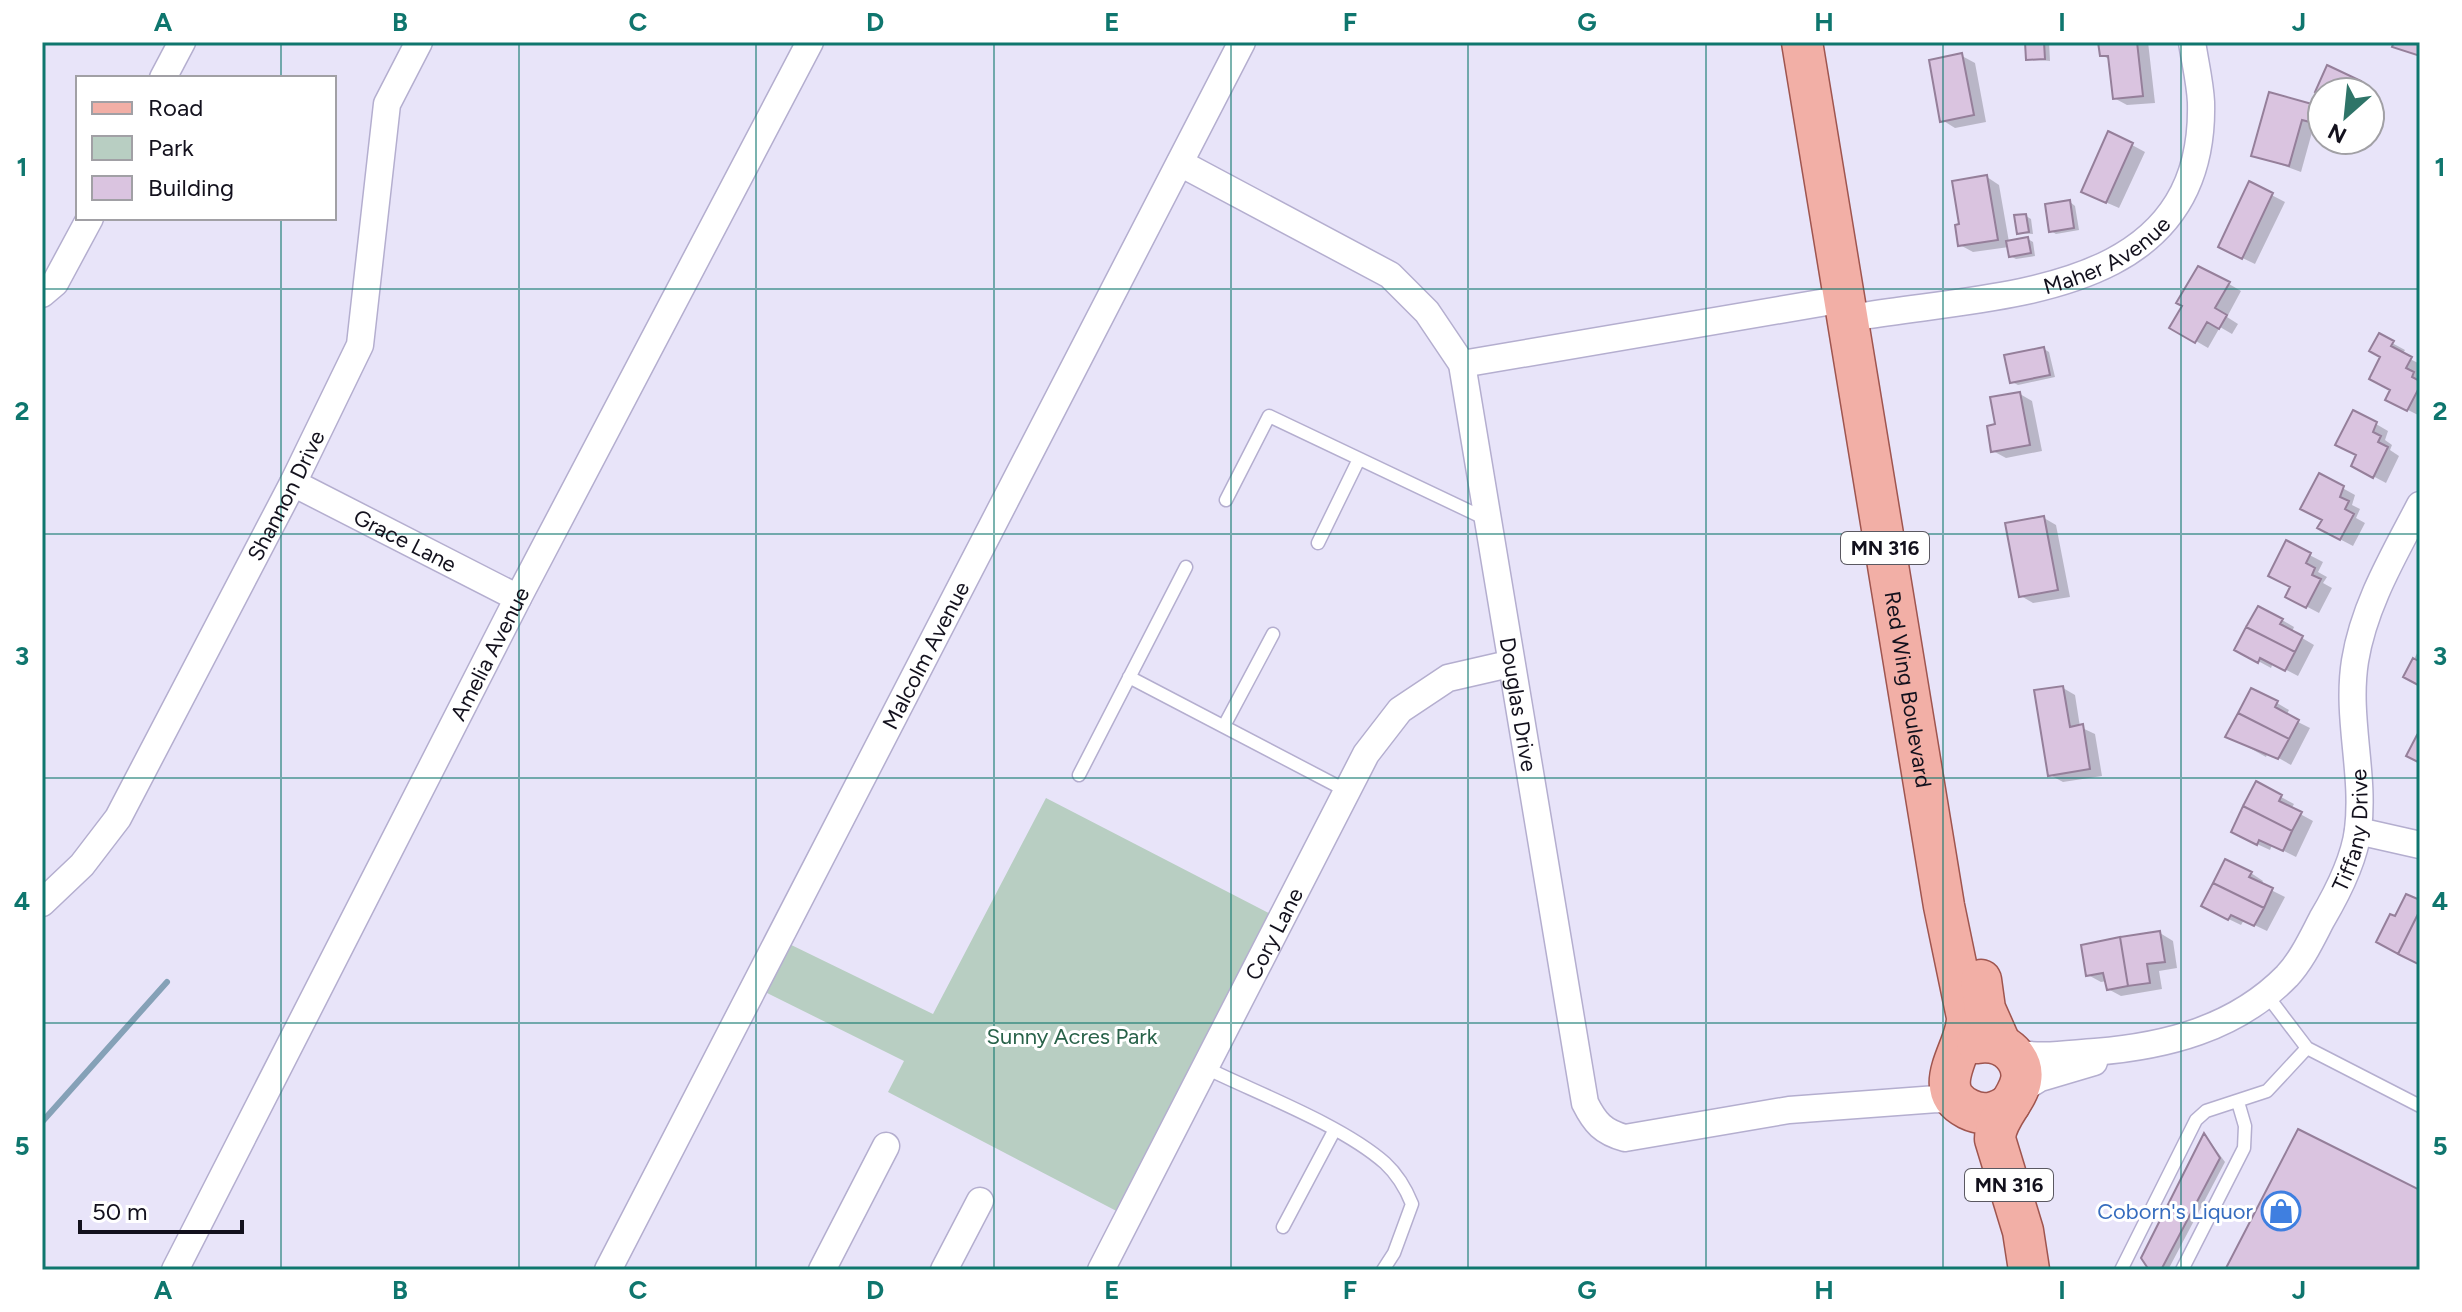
<svg xmlns="http://www.w3.org/2000/svg" width="2462" height="1312" font-family="Figtree,sans-serif">
<style>
.green{fill:#b8cec2}
.shadow{fill:#0003}
.lines{fill:none;stroke-linecap:round;stroke-linejoin:round}
.stream{stroke:#85a1b7;stroke-width:6}
.building{fill:#dac4e0;stroke:#957f9a;stroke-width:2}
.service-casing{stroke:#b4aecf;stroke-width:15}
.minor-casing{stroke:#b4aecf;stroke-width:29}
.primary-casing{stroke:#9f554f;stroke-width:43}
.service{stroke:#fff;stroke-width:12}
.minor{stroke:#fff;stroke-width:26}
.primary{stroke:#f2afa6;stroke-width:40}
.grid{fill:none;stroke:#0f766e;stroke-width:2;stroke-opacity:0.55}
.labels{text-anchor:middle;dominant-baseline:central;stroke-width:6;stroke-linejoin:round;paint-order:stroke}
.shield{fill:#fff;stroke:#5a5861;stroke-width:2}
.shield-label{font-size:20px;font-weight:bold;fill:#13111d}
.street-label{font-size:22px;fill:#13111d;stroke:#fff}
.park-label{font-size:22px;fill:#286249;stroke:#fff}
.shop-label{font-size:22px;fill:#366cbe;stroke:#fff;text-anchor:end}
.neatline{fill:none;stroke:#0f766e;stroke-width:3}
.grid-label{font-size:26px;text-anchor:middle;font-weight:bold;fill:#0f766e}
</style>
<rect width="100%" height="100%" fill="#e8e4f9"/>
<!-- green -->
<path class="green" d="M1046,798L1282,920L1128,1217L888,1092L904,1061L755,987L779,939L933,1014Z"/>
<!-- shadow -->
<path class="shadow" d="M2027,42H2049L2050,61L2028,59Z
M2100,42H2148L2155,103L2127,105L2114,98L2110,60L2102,55Z
M1962,56L1975,63L1986,122L1955,128L1942,120Z
M2328,68L2366,86L2363,92L2317,91Z
M2318,108L2322,111V128L2314,125L2301,172L2254,155Z
M2132,145L2145,152L2119,208L2096,198Z
M1987,177L1999,185L2009,242L2028,239L2033,242L2035,256L2016,259L2010,256L2009,247L1973,252L1960,245L1962,226Z
M2250,184L2285,202L2255,264L2232,253Z
M2070,202L2075,206L2079,230L2056,234L2051,231Z
M2026,216L2031,219L2033,234L2019,233Z
M2229,284L2241,291L2227,317L2238,324L2232,334L2220,327L2208,348L2172,327Z
M2379,336L2405,350L2402,355L2420,364L2417,377L2420,416L2400,406L2392,390Z
M2044,349L2049,352L2055,377L2018,385L2012,382Z
M2020,394L2032,401L2042,451L2006,458L1993,451L1998,426Z
M2376,424L2388,431L2385,440L2392,445L2390,450L2399,456L2386,483L2354,466Z
M2319,475L2355,495L2352,505L2360,509L2356,518L2365,523L2353,546L2332,535L2324,519Z
M2044,518L2056,525L2070,597L2033,603L2021,596Z
M2286,543L2323,562L2318,572L2327,577L2323,583L2332,588L2319,613L2300,603L2292,587Z
M2282,620L2294,627L2292,632L2314,645L2298,676L2273,663L2271,668L2236,649Z
M2420,647V685L2406,676Z
M2063,688L2075,695L2080,727L2095,734L2102,776L2063,782L2050,775Z
M2277,703L2289,710L2286,716L2310,728L2291,765L2268,752L2266,757L2228,736Z
M2257,784L2294,804L2291,809L2313,821L2296,857L2272,845L2270,850L2246,839Z
M2251,873L2263,881L2261,885L2285,897L2267,931L2244,920L2241,925L2216,913Z
M2160,933L2173,941L2177,968L2159,971L2162,989L2121,996L2108,989L2107,981L2101,982L2088,975Z
M2205,1135L2225,1162L2168,1270H2151Z"/>
<g class="lines">
<!-- stream -->
<path class="stream" d="M42,1122L167,982"/>
</g>
<!-- building -->
<path class="building" d="M2025,42H2044L2045,59L2026,60Z
M2098,42H2137L2143,96L2113,99L2108,56H2100Z
M2394,42H2420V56L2392,47Z
M1962,53L1974,115L1940,122L1929,60Z
M2327,65L2361,81L2356,92H2322V95L2315,92Z
M2269,92L2319,106L2314,123L2302,120L2289,166L2251,156Z
M2108,131L2133,143L2106,203L2081,192Z
M1987,175L1998,240L1958,246L1955,225L1959,224L1952,181Z
M2249,181L2273,193L2242,259L2218,247Z
M2070,200L2074,228L2049,232L2045,204Z
M2026,214L2029,232L2017,234L2014,215Z
M2028,237L2031,253L2009,257L2006,241Z
M2198,266L2230,282L2215,308L2227,315L2219,329L2207,322L2195,343L2169,328L2182,306L2176,303Z
M2379,333L2394,341L2391,346L2412,357L2406,368L2414,372L2412,377L2420,381V386L2407,411L2385,400L2390,390L2369,379L2380,357L2369,351Z
M2044,347L2050,375L2010,383L2004,355Z
M2020,392L2030,445L1991,452L1987,426L1995,424L1990,397Z
M2353,410L2377,422L2373,432L2381,436L2378,442L2388,447L2373,478L2351,466L2356,455L2335,445Z
M2319,473L2344,486L2340,497L2349,501L2345,509L2354,514L2340,540L2317,528L2322,520L2300,509Z
M2044,516L2058,590L2019,597L2005,523Z
M2286,540L2311,553L2306,563L2315,568L2312,575L2321,579L2306,608L2285,597L2290,587L2268,576Z
M2258,606L2283,619L2280,624L2303,636L2295,652L2246,627Z
M2246,627L2295,652L2285,671L2260,658L2258,663L2234,650Z
M2413,658L2420,662V686L2403,677Z
M2063,686L2070,727L2083,724L2090,769L2048,776L2034,690Z
M2251,688L2278,701L2275,707L2299,720L2289,739L2238,713Z
M2238,713L2289,739L2278,759L2225,737Z
M2417,735L2420,737V763L2406,756Z
M2256,781L2282,795L2279,801L2302,812L2292,831L2243,806Z
M2243,806L2292,831L2283,851L2259,840L2257,845L2231,832Z
M2225,859L2252,872L2249,877L2273,888L2264,908L2213,883Z
M2213,883L2264,908L2254,926L2231,915L2228,920L2201,906Z
M2406,894L2420,900V910L2398,954L2376,942L2390,914L2395,916Z
M2420,910V965L2398,954Z
M2160,931L2165,962L2147,964L2150,983L2128,986L2120,937Z
M2120,937L2128,986L2107,990L2103,973L2086,976L2081,945Z
M2298,1129L2420,1190V1270H2225Z
M2204,1133L2220,1158L2161,1270H2149L2141,1258Z"/>
<g class="lines">
<!-- service casing -->
<g class="service-casing">
<path id="service" d="M1226,500L1269,416L1486,519
M1318,543L1359,459
M1129,677L1347,791
M1224,726L1273,634
M1079,775L1186,567
M2307,1048L2420,1106
M1206,1068C1259,1094 1342,1125 1385,1163C1398,1175 1406,1189 1412,1204L1394,1253L1383,1270
M1283,1227L1334,1131
M2121,1270L2196,1120L2206,1111L2267,1091L2307,1048L2266,994
M2182,1270L2244,1148L2245,1126L2238,1102"/>
</g>
<!-- minor casing -->
<g class="minor-casing">
<g id="minor">
<path d="M163,78L182,42"/>
<path id="s1" d="M1180,163L1390,275L1427,312L1462,364L1585,1103C1595,1123 1603,1132 1625,1138L1789,1110L1937,1099L1958,1102"/>
<path d="M42,294L55,283L90,218"/>
<path id="s2" d="M1863,316C2001,293 2206,297 2201,102C2200,82 2195,62 2192,42"/>
<path d="M1462,364L1844,299"/>
<path id="s3" d="M293,483L518,598"/>
<path d="M2358,831L2420,845"/>
<path id="s4" d="M42,903L82,865L118,818L293,483L360,345L387,104L419,42"/>
<path id="s5" d="M2011,1052C2039,1059 2066,1054 2095,1052C2166,1046 2235,1029 2287,976C2302,960 2312,938 2322,919C2338,892 2354,861 2358,830C2365,773 2346,718 2355,661C2364,605 2394,555 2420,505"/>
<path d="M2019,1091L2040,1078L2094,1062"/>
<path id="s6" d="M175,1270L518,598L810,42"/>
<path id="s7" d="M608,1270L1242,42"/>
<path d="M822,1270L886,1146"/>
<path d="M944,1270L980,1201"/>
<path id="s8" d="M1101,1270L1366,754L1400,710L1448,678L1509,664"/>
</g>
</g>
<!-- primary casing -->
<g class="primary-casing">
<g id="primary">
<path id="s9" d="M1802,42L1944,906L1967,1017C1968,1048 1927,1088 1968,1109C1984,1117 1997,1113 2010,1104"/>
<path d="M1981,980L1985,1009L2001,1045"/>
<path d="M1977,1043C1990,1041 2002,1043 2012,1053C2041,1085 1995,1109 1995,1139L2023,1231L2029,1270"/>
</g>
</g>
<!-- service -->
<use href="#service" class="service"/>
<!-- minor -->
<use href="#minor" class="minor"/>
<!-- primary -->
<use href="#primary" class="primary"/>
</g>
<!-- grid -->
<path class="grid" d="M281,42V78M519,42V1270M756,42V1270M994,42V1270M1231,42V1270M1468,42V1270M1706,42V1270M1943,42V1270M2181,42V1270M281,218V1270M42,289H2420M42,534H2420M42,778H2420M42,1023H2420"/>
<!-- icons -->
<defs>
<g id="shop-ring" transform="scale(2)"><circle r="9.5" fill="#fff" stroke="#3f7fe0" stroke-width="1.5"/><path d="M-5-2.5h2.3a2.7 3.5 0 0 1 5.4 0H5L5.5 6h-11ZM-1.5-2.5h3a1.5 2.3 0 0 0-3 0Z" fill="#3f7fe0"/></g>
</defs>
<g fill-rule="evenodd">
<use href="#shop-ring" x="2281" y="1211"/>
</g>
<g class="labels">
<!-- shield labels -->
<g class="shield">
<rect x="1841" y="532" width="88" height="32" rx="6"/>
<rect x="1965" y="1169" width="88" height="32" rx="6"/>
</g>
<g class="shield-label">
<text x="1885" y="548">MN 316</text>
<text x="2009" y="1185">MN 316</text>
</g>
<!-- street labels -->
<g class="street-label">
<text stroke="none"><textPath href="#s2" startOffset="254">Maher Avenue</textPath></text>
<text stroke="none"><textPath href="#s4" startOffset="478">Shannon Drive</textPath></text>
<text stroke="none"><textPath href="#s3" startOffset="126">Grace Lane</textPath></text>
<text stroke="none"><textPath href="#s6" startOffset="692">Amelia Avenue</textPath></text>
<text stroke="none"><textPath href="#s7" startOffset="692">Malcolm Avenue</textPath></text>
<text stroke="none"><textPath href="#s9" startOffset="656">Red Wing Boulevard</textPath></text>
<text stroke="none"><textPath href="#s1" startOffset="698">Douglas Drive</textPath></text>
<text stroke="none"><textPath href="#s5" startOffset="458">Tiffany Drive</textPath></text>
<text stroke="none"><textPath href="#s8" startOffset="378">Cory Lane</textPath></text>
</g>
<!-- park labels -->
<g class="park-label">
<text x="1072" y="1036">Sunny Acres Park</text>
</g>
<!-- shop labels -->
<g class="shop-label">
<text x="2253" y="1211">Coborn's Liquor</text>
</g>
</g>
<!-- border -->
<rect width="2462" height="1312" fill="none" stroke="#ffffff" stroke-width="88"/>
<!-- legend -->
<rect x="76" y="76" width="260" height="144" fill="#ffffff" stroke="#a1a0a5" stroke-width="2"/>
<rect x="92" y="102" width="40" height="12" fill="#f2afa6" stroke="#a1a0a5" stroke-width="2"/>
<text x="148" y="116" font-size="24" fill="#13111d">Road</text>
<rect x="92" y="136" width="40" height="24" fill="#b8cec2" stroke="#a1a0a5" stroke-width="2"/>
<text x="148" y="156" font-size="24" fill="#13111d">Park</text>
<rect x="92" y="176" width="40" height="24" fill="#dac4e0" stroke="#a1a0a5" stroke-width="2"/>
<text x="148" y="196" font-size="24" fill="#13111d">Building</text>
<!-- north arrow -->
<g transform="translate(2346 116) rotate(207)"><circle r="38" fill="#ffffff" stroke="#a1a0a5" stroke-width="2"/>
<path d="M0-6L14 30L0 20L-14 30Z" fill="#2e7468"/>
<text y="-12" font-size="22" font-weight="bold" text-anchor="middle" fill="#13111d">N</text>
</g>
<!-- scale -->
<path d="M80 1220v12h162v-12" fill="none" stroke="#13111d" stroke-width="4"/>
<text x="92" y="1220" font-size="24" fill="#13111d" stroke="#ffffff" stroke-width="6" paint-order="stroke">50 m</text>
<rect x="44" y="44" width="2374" height="1224" class="neatline"/>
<g class="grid-label">
<text x="163" y="31">A</text>
<text x="400" y="31">B</text>
<text x="638" y="31">C</text>
<text x="875" y="31">D</text>
<text x="1112" y="31">E</text>
<text x="1350" y="31">F</text>
<text x="1587" y="31">G</text>
<text x="1824" y="31">H</text>
<text x="2062" y="31">I</text>
<text x="2299" y="31">J</text>
<text x="22" y="176">1</text>
<text x="2440" y="176">1</text>
<text x="22" y="420">2</text>
<text x="2440" y="420">2</text>
<text x="22" y="665">3</text>
<text x="2440" y="665">3</text>
<text x="22" y="910">4</text>
<text x="2440" y="910">4</text>
<text x="22" y="1155">5</text>
<text x="2440" y="1155">5</text>
<text x="163" y="1299">A</text>
<text x="400" y="1299">B</text>
<text x="638" y="1299">C</text>
<text x="875" y="1299">D</text>
<text x="1112" y="1299">E</text>
<text x="1350" y="1299">F</text>
<text x="1587" y="1299">G</text>
<text x="1824" y="1299">H</text>
<text x="2062" y="1299">I</text>
<text x="2299" y="1299">J</text>
</g>
</svg>
